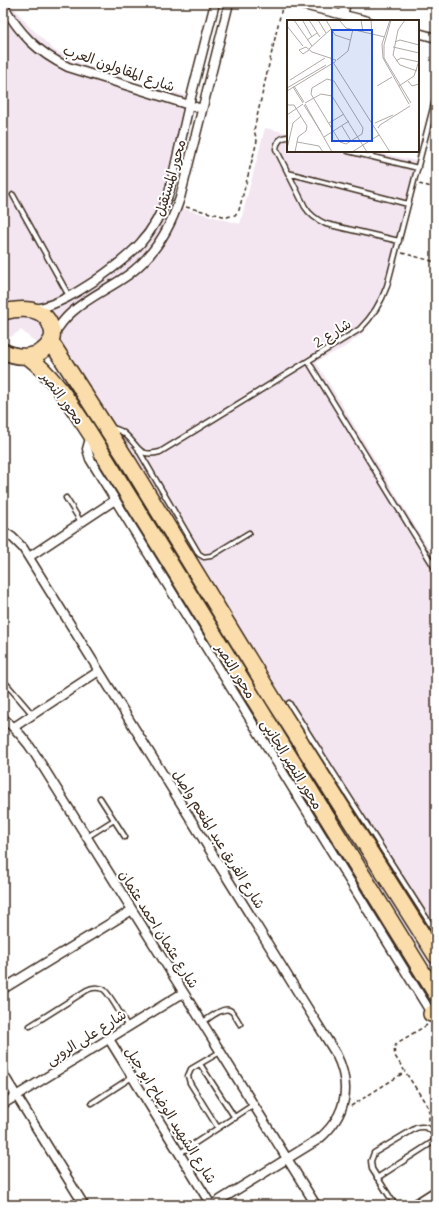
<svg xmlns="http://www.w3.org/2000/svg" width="439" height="1208" font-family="Delius,'Playpen Sans Arabic',sans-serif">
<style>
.built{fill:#f3e6f0}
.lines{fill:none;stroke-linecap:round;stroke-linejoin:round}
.lane-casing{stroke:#3b2a1e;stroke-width:7}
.street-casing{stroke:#3b2a1e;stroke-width:11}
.highway-casing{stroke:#3b2a1e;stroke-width:18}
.path{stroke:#3b2a1e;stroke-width:1.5;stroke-dasharray:4 3;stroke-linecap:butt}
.lane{stroke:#fff;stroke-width:4}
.street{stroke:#fff;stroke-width:8}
.highway{stroke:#faddab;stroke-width:15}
.labels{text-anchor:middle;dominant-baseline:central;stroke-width:4;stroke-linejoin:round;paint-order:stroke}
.street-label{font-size:14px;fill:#3b2a1e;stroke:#fff}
.inset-road{fill:none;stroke:#b1aaa5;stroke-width:1}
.view{fill:#1d4ed8;fill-opacity:0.15;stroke:#1d4ed8;stroke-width:2}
.inset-edge{fill:none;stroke:#3b2a1e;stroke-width:2}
</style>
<rect width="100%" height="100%" fill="#fff"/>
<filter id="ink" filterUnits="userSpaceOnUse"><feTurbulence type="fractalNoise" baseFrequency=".025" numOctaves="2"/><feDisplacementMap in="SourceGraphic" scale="8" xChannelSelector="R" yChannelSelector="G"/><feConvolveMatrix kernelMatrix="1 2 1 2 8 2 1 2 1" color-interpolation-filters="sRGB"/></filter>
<g filter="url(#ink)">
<!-- built -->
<path class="built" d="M3,3H10L28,25L54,50L82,64L122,79L196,98L170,205L240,224L265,128L288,133V151H370L422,162L384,302L374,319L362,334L345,347L327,356L316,362L436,561V976L56,366L40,346L21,330L3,342Z"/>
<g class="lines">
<!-- lane casing -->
<g class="lane-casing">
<path id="lane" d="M288,137C281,137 277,141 276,149L305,207C310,215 317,220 326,224L399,241
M348,151L418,168
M288,173L408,204
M13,195L69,296
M308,361L436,570
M112,428C117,429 122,431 126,435C139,446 138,458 160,452L360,329C372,317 381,303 387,286L436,96
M139,451L199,554L204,557L211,556L249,533
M66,498L81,522
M3,680L33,715
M289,703L436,933
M100,798L125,837
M87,837L114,820
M202,1023C208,1019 224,1005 231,1011C235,1014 237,1020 240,1024
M30,1026L87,990C92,987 97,987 103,989C110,993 123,1019 128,1027
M200,1064L235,1118
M92,1103L132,1077
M218,1128L190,1083L188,1076L191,1069L220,1052
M180,1153L253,1105
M377,1178L436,1140
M395,1205L372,1169L371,1161L374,1153L416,1128C426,1125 431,1129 436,1137"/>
</g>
<!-- street casing -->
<g class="street-casing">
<path id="street" d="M295,3L368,21
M3,5C20,34 37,52 68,67L202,109
M343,15L346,3
M418,33L436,38
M36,309C59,304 76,293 96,280C133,254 153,237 169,193L189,105L215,3
M53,336C58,327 64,319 72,312C89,297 110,288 128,275C154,256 170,229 180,198L229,3
M91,435L87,449L90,459L436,1021
M3,531L12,537L23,548L336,1054C352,1086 347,1115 319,1139L212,1205
M29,557L115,500
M3,718C16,729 26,740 35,754L316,1205
M14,727L99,671
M3,989L132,910
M109,1039L211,1205
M3,1074L84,1205
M3,1104L183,993
M414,1205L436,1191"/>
</g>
<!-- highway casing -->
<g class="highway-casing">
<path id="highway" d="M3,312C20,308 45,306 51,327C53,332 53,338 50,342C41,359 18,359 3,351
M51,342L129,463L274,700L436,956
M27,356C55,377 72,406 91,435L436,994
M431,1014L436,1011"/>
</g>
<!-- path -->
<path class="path" d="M419,184L436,188
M186,207L227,217L235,215L239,210L257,141L254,130L283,3
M402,253L436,262
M427,1025L397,1043C394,1047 394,1051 395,1056L428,1107L429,1113V1122
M351,1106L405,1072"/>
<!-- lane -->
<use href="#lane" class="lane"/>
<!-- street -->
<use href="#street" class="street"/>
<!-- highway -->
<use href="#highway" class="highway"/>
</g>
</g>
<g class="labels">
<!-- street labels -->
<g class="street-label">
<text transform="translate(119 68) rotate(19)">شارع المقاولون العرب</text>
<text transform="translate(170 178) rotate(-74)">محور المستقبل</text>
<text transform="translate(332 333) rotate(-32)">شارع 2</text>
<text transform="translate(63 398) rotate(53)">محور النصر</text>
<text transform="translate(236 671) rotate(58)">محور النصر</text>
<text transform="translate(292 764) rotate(58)">محور النصر الجانبى</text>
<text transform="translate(219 839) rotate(58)">شارع الفريق عبد المنعم واصل</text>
<text transform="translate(159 929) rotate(58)">شارع عثمان احمد عثمان</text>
<text transform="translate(86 1037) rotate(-32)">شارع على الروبى</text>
<text transform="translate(171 1115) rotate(58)">شارع الشهيد الوضاح ابو جبل</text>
</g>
</g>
<!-- overview -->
<g transform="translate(287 20)">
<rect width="132" height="132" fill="#fff"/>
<path class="inset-road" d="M7,0L25,26M22,0L33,17M31,0L39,13M39,0L48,15L63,20M52,0L59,8L98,17M74,0L76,12M84,0L85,14M103,0L95,24L96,38L122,84M104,0L97,25V38L124,83M118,0L111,10L106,35L113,45L130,51M16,1L25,17M0,6L16,26M20,20L30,13M108,22L113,20L132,25M106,27L132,33M22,29L44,9M22,30L16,34L12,30L19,27L25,32L46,39M50,40L61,31L66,9M109,41L114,38L132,42M47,43L49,40L44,39L103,132M40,59L47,61L76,108L75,114L59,124L53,122L24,74L25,68ZM3,60L38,38M121,61L125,66L132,64M7,66L17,82M90,66L105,57M112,66L127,56L132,41M6,67L16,83M0,68L39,45M0,71L46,43M18,83L34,74L45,76L80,132M18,84L45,132M0,85H7L20,106L19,111L11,117L8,132M17,85L34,112M0,95L16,84M42,103L57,94M88,103L106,95M55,106L64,121M91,108L93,105L123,86M37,117L62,101M10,122L32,126L36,132M0,129L6,103L14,96M65,132L92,115"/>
<path class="view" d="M45,10H85V121H45Z"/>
<rect width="132" height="132" class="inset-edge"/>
</g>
<!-- margin -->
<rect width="439" height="1208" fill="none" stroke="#fff" stroke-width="16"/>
<rect x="8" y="8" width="423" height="1192" fill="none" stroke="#3b2a1e" stroke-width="1.5" filter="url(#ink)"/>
</svg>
